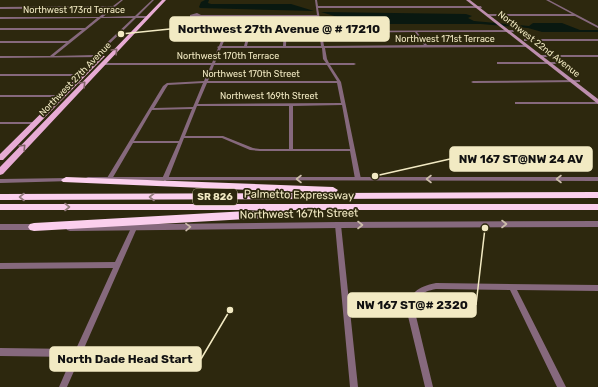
<svg xmlns="http://www.w3.org/2000/svg" width="598" height="387" font-family="Rubik,sans-serif">
<style>
.water{fill:#091810}
.lines{fill:none;stroke-linecap:round;stroke-linejoin:round}
.minor{fill:#86697d;fill-rule:evenodd}
.tertiary{fill:#86697d;fill-rule:evenodd}
.secondary{fill:#bd8eae;fill-rule:evenodd}
.primary{fill:#e7abd4;fill-rule:evenodd}
.motorway{fill:#fbcfed;fill-rule:evenodd}
.oneway{stroke:#816367}
.oneway2{stroke:#ccbdaa}
.oneway3{stroke:#947c7e}
.labels{text-anchor:middle;dominant-baseline:central;stroke-width:3.5;stroke-linejoin:round;paint-order:stroke}
.far-street-label{font-size:9px;fill:#f2eac3;stroke:#2d280e}
.shield{fill:#2d280e;stroke:#b7b08d;stroke-width:1}
.shield-label{font-size:10px;font-weight:bold;fill:#f2eac3}
.street-label{font-size:11px;fill:#f2eac3;stroke:#2d280e}
.leader{fill:none;stroke:#f2eac3;stroke-width:1.5}
.callout-dot{fill:#f2eac3;stroke:#2d280e;stroke-width:1.5}
.callout{fill:#f2eac3;stroke:#f2eac3;stroke-width:1.5}
.callout-label{font-size:12px;text-anchor:middle;font-weight:bold;fill:#111}
</style>
<rect width="100%" height="100%" fill="#2d280e"/>
<!-- water -->
<path class="water" d="M205,0H209L208,3L211,4H291L314,11L200,8L199,7L201,2Z
M321,12L466,14L472,16L468,18L474,21L529,26L533,23H562L580,30H598V32H542L528,28L481,24H346L342,21L341,18Z"/>
<g class="lines">
<!-- minor -->
<path class="minor" d="M121,0H123L103,17L135,16L152,0H154L138,16H148L149,18H136L98,55H103V57L0,58V56H50L66,43H0V41H68L82,30H0V28H85L97,18L0,19V17H99L111,8L0,9V7L113,6ZM101,18H133L94,55L54,56Z
M315,0H317L318,6H481L482,8H318L322,31L513,30L514,32H417L427,45H526L528,46L526,47L325,48L327,59L329,63H354L356,64L354,65H330L341,82L361,179L360,180H356L355,179L350,151H260L250,150L222,138H184L168,179L165,181L162,179L178,143H133L112,179H108L107,178L163,86L167,83L204,81L211,65H102V63H212L218,48L217,47L219,46L231,17H201L197,18L190,17V15L197,13L201,15H317ZM234,17H252L244,46H222ZM254,17H285L283,46H247ZM287,17H317L321,46H286ZM415,32L424,45L324,46L322,33ZM221,48H322L323,59L326,63H215ZM214,65H327L337,81H208ZM203,83L193,107L154,108L166,88L168,85ZM207,83H337L341,103L198,104ZM342,105L350,149H293V106ZM197,106H289V149H260L253,148L223,136H185ZM192,109L179,141H134L152,110Z
M546,0H549L598,26V28L575,16H487L486,15L487,14H572Z
M524,39H598V41H524Z
M538,55H598V57H538Z
M497,62H555L557,63L555,64H497Z
M0,74H83L85,75L83,76H0Z
M580,80V82H579L473,83L471,82L473,81Z
M0,95H62L64,96L62,97H0Z
M515,102H598V104H515Z
M0,122H35L37,123L35,124H0Z
M336,223H340L341,225L358,387H350L335,225Z
M132,226H136L137,228L67,387H59L72,357L0,356V348L76,349L113,268L0,269V263L115,262Z
M436,283L598,285V291L517,290L566,387H557L510,290L436,289C421,292 416,296 415,312L433,387H425L407,312C410,292 417,287 436,283Z"/>
<!-- tertiary -->
<path class="tertiary" d="M88,177H598V181L86,180L85,179L86,178Z
M70,178L72,179L73,180L72,181L0,183V179Z
M598,221V227L338,228L70,231L67,230L66,228L67,226L70,225L338,222Z
M0,224H38L41,225L42,227L41,229L38,230H0Z"/>
<!-- secondary -->
<path class="secondary" d="M466,0H470L598,99V104Z"/>
<!-- primary -->
<path class="primary" d="M162,0H166L3,174L0,175V167Z
M100,55L105,56L3,160H0V154Z"/>
<!-- motorway -->
<path class="motorway" d="M66,177L333,187L338,190L335,193L598,192V198L0,200V194L322,193L63,182L61,180Z
M0,204H598V210H288L289,213L288,216L284,217L34,231L30,230L28,227L30,224L34,223L264,210H0Z"/>
</g>
<!-- one-way arrows -->
<defs><path id="oneway-chevron" d="M-2-3.5L2.5 0L-2 3.5" fill="none" stroke-width="1.6" stroke-linecap="round" stroke-linejoin="round"/></defs>
<g class="oneway">
<use href="#oneway-chevron" transform="translate(115 51) rotate(-46)"/>
<use href="#oneway-chevron" transform="translate(83 84) rotate(-46)"/>
<use href="#oneway-chevron" transform="translate(23 147) rotate(-46)"/>
</g>
<g class="oneway2">
<use href="#oneway-chevron" transform="translate(299 179) rotate(-180)"/>
<use href="#oneway-chevron" transform="translate(429 179) rotate(-180)"/>
<use href="#oneway-chevron" transform="translate(559 179) rotate(-180)"/>
<use href="#oneway-chevron" transform="translate(504 224)"/>
<use href="#oneway-chevron" transform="translate(360 225)"/>
<use href="#oneway-chevron" transform="translate(188 227) rotate(-1)"/>
</g>
<g class="oneway3">
<use href="#oneway-chevron" transform="translate(22 197) rotate(180)"/>
<use href="#oneway-chevron" transform="translate(152 197) rotate(180)"/>
<use href="#oneway-chevron" transform="translate(67 207)"/>
</g>
<g class="labels">
<!-- far-street labels -->
<g class="far-street-label">
<text x="74" y="10">Northwest 173rd Terrace</text>
<text x="445" y="39">Northwest 171st Terrace</text>
<text transform="translate(539 44) rotate(38)">Northwest 22nd Avenue</text>
<text x="228" y="56">Northwest 170th Terrace</text>
<text x="251" y="74">Northwest 170th Street</text>
<text transform="translate(75 79) rotate(-46)">Northwest 27th Avenue</text>
<text x="269" y="96">Northwest 169th Street</text>
</g>
<!-- shield labels -->
<rect class="shield" x="193" y="189" width="44" height="16" rx="3"/>
<g class="shield-label">
<text x="215" y="197">SR 826</text>
</g>
<!-- street labels -->
<g class="street-label">
<text transform="translate(299 195) rotate(1)">Palmetto Expressway</text>
<text transform="translate(299 214) rotate(-1)">Northwest 167th Street</text>
</g>
</g>
<!-- callouts -->
<path class="leader" d="M121 34L170 29M375 176L450 159M485 228L476 305M230 310L201 359"/>
<g class="callout-dot">
<circle cx="121" cy="34" r="4"/>
<circle cx="375" cy="176" r="4"/>
<circle cx="485" cy="228" r="4"/>
<circle cx="230" cy="310" r="4"/>
</g>
<g class="callout">
<rect x="170" y="17" width="219" height="24" rx="4"/>
<rect x="450" y="147" width="142" height="24" rx="4"/>
<rect x="348" y="293" width="128" height="24" rx="4"/>
<rect x="50" y="347" width="151" height="24" rx="4"/>
</g>
<g class="callout-label">
<text x="279" y="33">Northwest 27th Avenue @ # 17210</text>
<text x="521" y="163">NW 167 ST@NW 24 AV</text>
<text x="412" y="309">NW 167 ST@# 2320</text>
<text x="125" y="363">North Dade Head Start</text>
</g>
</svg>
